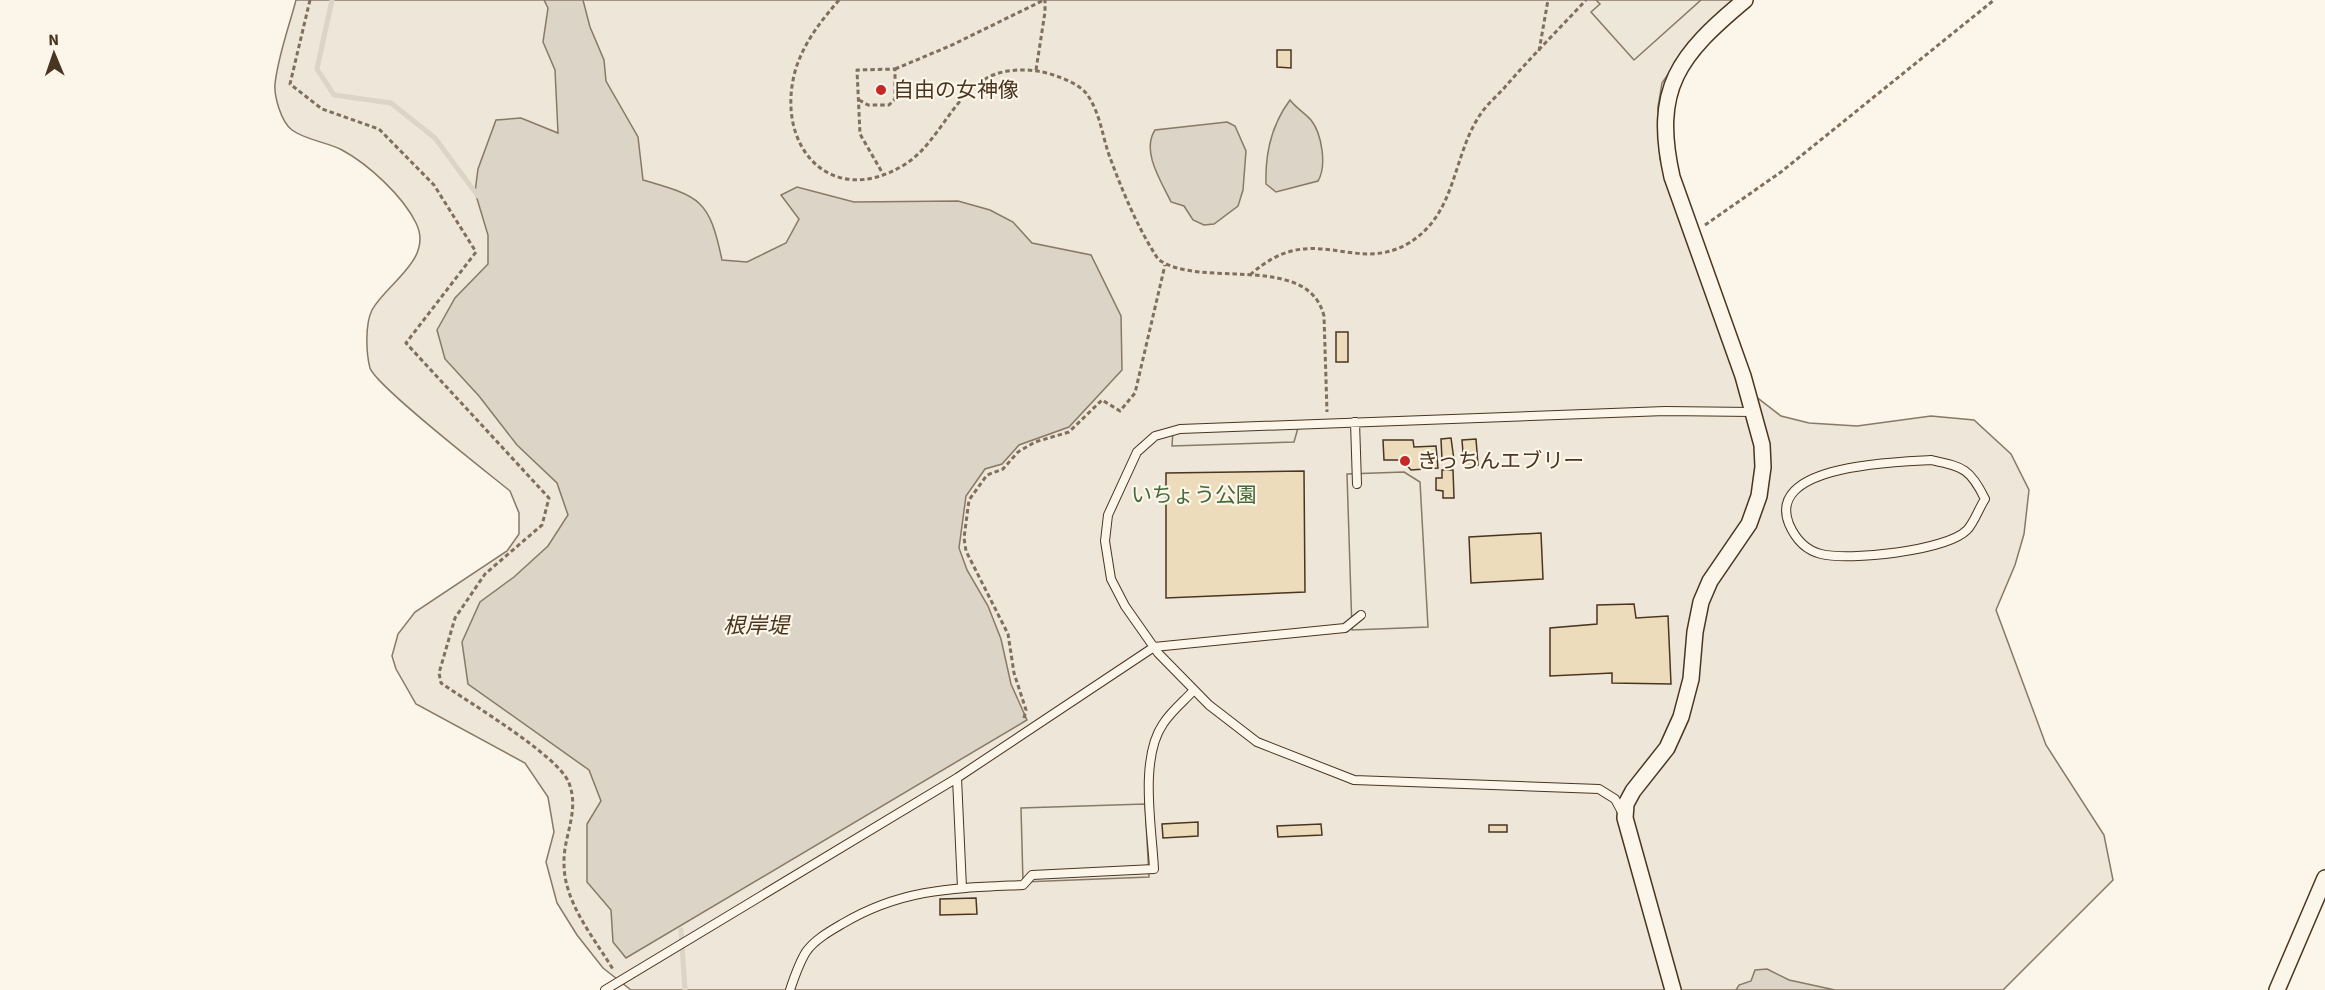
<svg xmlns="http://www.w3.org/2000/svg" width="2325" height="990" font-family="'Source Sans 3','Noto Sans JP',sans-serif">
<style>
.green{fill:#ede6d9;stroke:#887966;stroke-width:1.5}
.parking{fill:#ede7d9;stroke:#887966;stroke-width:1.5}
.water{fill:#dcd4c6;stroke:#887966;stroke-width:1.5}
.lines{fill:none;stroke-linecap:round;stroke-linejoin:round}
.stream{stroke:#dcd4c6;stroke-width:5}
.building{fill:#ecdcbc;stroke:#4a3520;stroke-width:1.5}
.service-casing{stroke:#4a3520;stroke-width:10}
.minor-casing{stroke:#4a3520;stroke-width:18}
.path{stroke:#7f6f5c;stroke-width:3;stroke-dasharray:4.5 3;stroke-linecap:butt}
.service{stroke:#fbf6e9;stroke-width:8}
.minor{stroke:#fbf6e9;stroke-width:15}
.poi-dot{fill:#c62828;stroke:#fbf6e9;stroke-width:2}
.labels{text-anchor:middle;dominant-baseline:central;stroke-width:4.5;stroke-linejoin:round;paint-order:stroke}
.poi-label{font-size:21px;fill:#4a3520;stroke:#fbf6e9;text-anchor:start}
.park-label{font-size:21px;fill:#436837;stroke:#fbf6e9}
.water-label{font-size:22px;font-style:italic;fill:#4a3520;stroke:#fbf6e9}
</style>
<rect width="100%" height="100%" fill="#fbf6e9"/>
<!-- green -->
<path class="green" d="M296,0H1732V5L1690,42L1662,83L1658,107L1660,159L1737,382L1781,416L1809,423L1857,426L1931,416L1974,420L2011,454L2029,490L2024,534L2015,565L1996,610L2046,745L2104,835L2113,880L2003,990H631L603,968L577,935L557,903L546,862L554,832L548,797L525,763L416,704L396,669L392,656L398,634L415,612L507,551L519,534V513L510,491C488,473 376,386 370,368C366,353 365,324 372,310C387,283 434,259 416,223C403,196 368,164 342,150C327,142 305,140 292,130C281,122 274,96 275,84C278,56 289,27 296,0Z"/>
<!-- parking -->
<path class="parking" d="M1596,0H1701L1634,60L1591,12L1600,4Z
M1298,428L1294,442L1172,446L1173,431Z
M1404,472L1420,482L1428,627L1352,630L1347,474Z
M1145,804L1149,877L1023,882L1021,808Z"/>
<!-- water -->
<path class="water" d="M544,0H583L590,27L604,60L606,81L638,137L643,180C701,197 709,199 722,260L747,262L786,243L799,219L781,195L797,187L854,202L958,201L990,210L1013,222L1032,243L1091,255L1121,316L1122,370L1069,427L1019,445L1002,464L985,469L966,496L959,548L967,570L988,606L1001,639L1011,684L1027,720L626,958L613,942L611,910L587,882V824L601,801L589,770L468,684L462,642L480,602L514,577L548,546L568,515L557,483L517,445L479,396L445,359L437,330L455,298L488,264V235L475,192L478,169L496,120L521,118L558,133L555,70L543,42L548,8Z
M1290,100C1296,108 1305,113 1311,120C1322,134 1327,166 1318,181L1276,192L1266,184C1265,154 1272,124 1290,100Z
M1227,122L1235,126L1246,151L1243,190L1238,206L1214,224L1204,225L1193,220L1184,206L1171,202C1161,181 1141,151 1155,130Z
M1767,969L1789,980L1835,990H1736L1739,985L1751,981L1755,970Z"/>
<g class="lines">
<!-- stream -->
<path class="stream" d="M332,0L317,69L334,95L391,103L435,138L478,196
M681,930L685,990"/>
</g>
<!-- building -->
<path class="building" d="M1277,50H1291V68L1277,67Z
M1336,332H1348V362H1336Z
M1451,438L1454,460H1442L1441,439Z
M1476,439L1478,465L1464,466L1462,440Z
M1383,440H1413L1414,447L1436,446L1438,468L1411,470L1402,460H1384Z
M1442,470H1453L1454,498H1443V491L1436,490V478H1442Z
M1304,471L1305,592L1166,598V473Z
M1541,533L1543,579L1471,583L1469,537Z
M1634,604L1636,618L1668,616L1671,684L1612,683V673L1550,676V628L1597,624V605Z
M1198,822V836L1163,838L1162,824Z
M1321,824L1322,835L1278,837L1277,826Z
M1489,825H1507V832H1489Z
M976,898L977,914L940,915V899Z"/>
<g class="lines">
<!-- service casing -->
<g class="service-casing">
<path id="service" d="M1355,422L1357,484
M1931,460C1963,467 1970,468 1985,499C1979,508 1974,523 1967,530C1946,551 1849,561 1821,554C1805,550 1795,538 1789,524C1765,464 1898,462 1931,460Z
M957,778L962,888
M1623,814L1615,799L1599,789L1354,780L1257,742L1209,705L1158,653L1125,606L1111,579L1105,541L1108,515L1137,452L1155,436L1180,429L1665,411L1753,412
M605,990L957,778L1154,647L1345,628L1361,615
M790,990C794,978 799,963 806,952C814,940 830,931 842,924C902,888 955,888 1023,885L1032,875L1154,869C1152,828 1139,759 1163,724C1171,711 1184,701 1194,690"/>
</g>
<!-- minor casing -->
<g class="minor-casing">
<path id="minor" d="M1673,990L1625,818L1626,804L1633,791L1667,748L1681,717L1691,679L1695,632L1701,602L1710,581L1749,524L1759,496L1763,467L1762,445L1743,376L1672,177C1652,88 1679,55 1745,0
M2277,990L2325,878"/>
</g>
<!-- path -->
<path class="path" d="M310,0L290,84L322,109L379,129L434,185L476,252L406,343L549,498L542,525L485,574L455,618L439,673L441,683C468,702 559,756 569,783C580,812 563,836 564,864C564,903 595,939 614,971
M839,0C821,21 805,41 796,68C773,145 830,210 904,165C940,143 953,92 993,75C1014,67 1039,69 1059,77C1068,80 1080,86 1086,93C1099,110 1102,133 1108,152C1121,188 1137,227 1158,259C1198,290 1308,251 1324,316L1327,412
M1539,51L1548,0
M895,69L952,45L1044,0
M1036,70L1045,12V0
M859,100L868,105H889L895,99V69L857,70L860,134L883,174
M1705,225L1781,172L1994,0
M1250,275C1313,218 1353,276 1409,243C1456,214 1452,160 1478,118C1485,106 1496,97 1505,87C1531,57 1559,29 1586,0
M1024,718L1026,710L1014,673L1008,634L966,551L964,538L969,500L987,475L1003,469L1018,452L1035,442L1069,432L1102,400L1120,411L1135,393L1165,265"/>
<!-- service -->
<use href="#service" class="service"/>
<!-- minor -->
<use href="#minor" class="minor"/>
</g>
<!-- markers -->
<g class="poi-dot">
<circle cx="881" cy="90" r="6"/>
<circle cx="1405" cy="461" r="6"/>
</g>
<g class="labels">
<!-- poi labels -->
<g class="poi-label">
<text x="893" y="90">自由の女神像</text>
<text x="1417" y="461">きっちんエブリー</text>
</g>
<!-- park labels -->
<g class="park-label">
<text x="1194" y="495">いちょう公園</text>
</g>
<!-- water labels -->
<g class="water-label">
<text x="756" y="626">根岸堤</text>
</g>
</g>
<!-- north arrow -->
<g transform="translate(54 54) rotate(358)" stroke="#fbf6e9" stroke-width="4.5" paint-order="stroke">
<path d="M0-4.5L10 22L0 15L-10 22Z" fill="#4a3520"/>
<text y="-9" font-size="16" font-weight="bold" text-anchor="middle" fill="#4a3520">N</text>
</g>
</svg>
